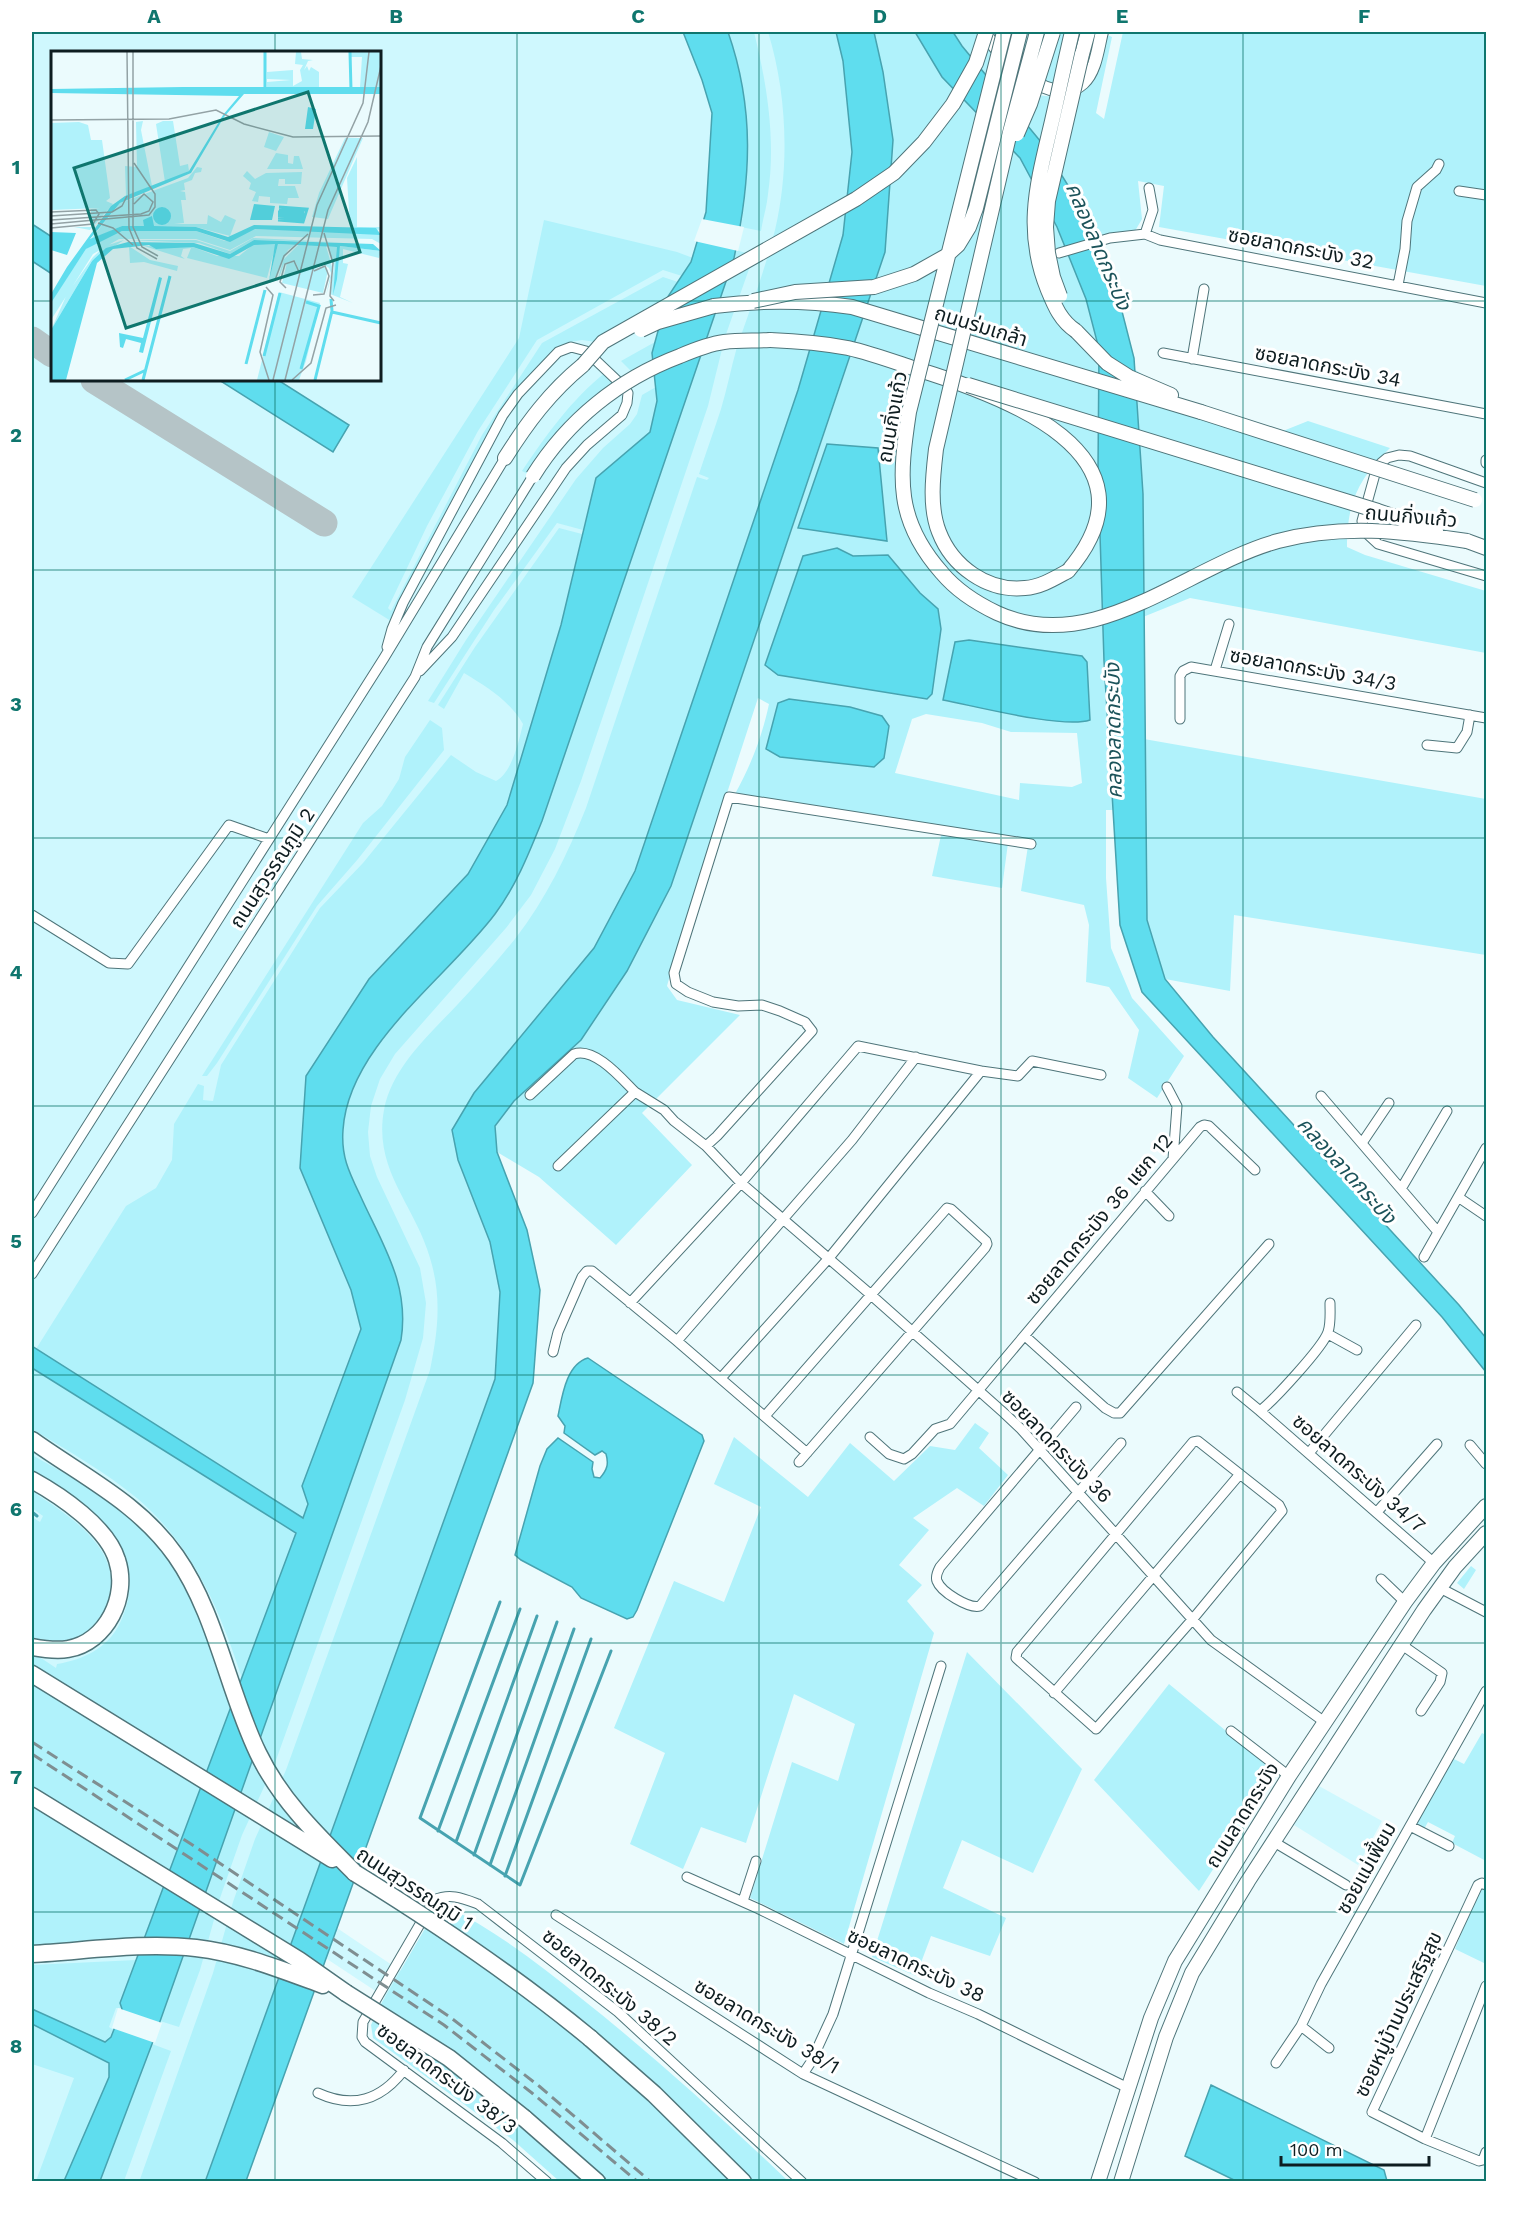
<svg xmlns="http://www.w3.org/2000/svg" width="1518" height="2213" font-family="'Work Sans','Noto Sans Thai',sans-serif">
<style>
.built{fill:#cff8fe;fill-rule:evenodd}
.green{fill:#b0f2fb;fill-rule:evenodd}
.water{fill:#5fddee;stroke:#47a3b0;stroke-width:1.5}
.pier{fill:#ebfbfd}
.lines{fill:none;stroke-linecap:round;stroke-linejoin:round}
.stream{stroke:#47a3b0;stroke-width:3}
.taxiway{stroke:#b5c4c7;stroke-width:27}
.street-casing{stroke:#4f757a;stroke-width:11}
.secondary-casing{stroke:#4f757a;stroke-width:14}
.primary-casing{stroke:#4f757a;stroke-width:16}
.highway-casing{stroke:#4f757a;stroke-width:19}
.street{stroke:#fff;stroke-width:9}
.secondary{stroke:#fff;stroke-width:12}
.primary{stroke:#fff;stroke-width:14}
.highway{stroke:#fff;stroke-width:16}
.rail{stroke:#7f8e91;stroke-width:3;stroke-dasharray:12 6;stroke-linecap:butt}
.primary-bridge-casing{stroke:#4f757a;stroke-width:16;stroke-linecap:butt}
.highway-bridge-casing{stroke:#4f757a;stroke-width:19;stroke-linecap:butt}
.primary-bridge{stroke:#fff;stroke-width:14}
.highway-bridge{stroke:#fff;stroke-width:16}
.grid{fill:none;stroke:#0f766e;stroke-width:1.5;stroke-opacity:0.55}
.labels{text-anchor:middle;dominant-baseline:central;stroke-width:6;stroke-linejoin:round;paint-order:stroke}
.street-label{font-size:20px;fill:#0e1d20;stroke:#fff}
.water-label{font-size:21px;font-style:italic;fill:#1c535a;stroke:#fff}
.inset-river{fill:none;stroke:#5fddee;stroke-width:3}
.inset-road{fill:none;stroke:#93a2a5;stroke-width:1.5}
.view{fill:#0f766e;fill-opacity:0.15;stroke:#0f766e;stroke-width:3}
.inset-edge{fill:none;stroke:#0e1d20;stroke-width:3}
.neatline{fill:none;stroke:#0f766e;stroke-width:2}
.grid-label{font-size:20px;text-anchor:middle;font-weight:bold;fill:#0f766e}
</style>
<rect width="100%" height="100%" fill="#ebfbfd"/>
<!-- built -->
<path class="built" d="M32,32H805L818,211L528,990L470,1259L285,1893L441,1998L474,2056L274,1924L181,2181H32ZM52,52H380V380H52Z
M1319,1786L1382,1821L1358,1865L1294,1825Z"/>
<!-- green -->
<path class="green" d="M728,32H754C767,84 776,140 768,194C767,206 763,218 761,231L741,227C752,160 751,96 728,32Z
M768,32H836L843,61L852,152L843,235L798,390L635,871L594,948L474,1093L452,1130L458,1160L490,1242L500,1292L495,1379L205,2181L139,2182L213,1973L233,1902L255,1839L286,1770L430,1370C438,1331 442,1297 430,1258C415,1205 373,1170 384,1110C392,1067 430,1034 458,1004C478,983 497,961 515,939C546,899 567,855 586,808L697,477L707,480L709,478L699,474C706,452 714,431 721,409C727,389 731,368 737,347C750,309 765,270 775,230C790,167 787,93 768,32Z
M874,32H915L942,77L1020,157L1057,227L1086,299L1099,349L1098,472L1104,661L1113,810H1106V878L1111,948L1132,998L1184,1056L1157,1098L1128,1078L1139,1030L1109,987L1086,982L1089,925L1084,905L1021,891L1028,846L1008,843L1002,888L932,876L942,831L735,794C751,765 762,737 769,704L758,698L683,928L667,986L677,1000L740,1015L642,1113L692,1165L616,1245L539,1177L497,1152L495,1126L514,1101L581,1040L671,886L835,402L885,252L883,72ZM836,548L853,556L888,555L920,593L938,609L941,629L932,693ZM789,699L850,707L882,716ZM926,714L982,723L1011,732L1077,733L1082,783L1072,787L1020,783L1019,800L895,773L912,719Z
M953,32H976L992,54L1037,95L1065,98L1079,93L1093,82L1105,34L1112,37L1096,113L1104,119L1123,32H1486V286L1159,227L1164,186L1138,181L1142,219L1135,231L1096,238L1089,219L962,46Z
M991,32H1081L1068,85L1049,84L1033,75Z
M544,220L677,252L693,258L682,276L663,270L537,340L478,431L427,526L388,608L391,611L482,435L542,343L663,277L678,282L666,302L596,342L582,340L570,342L556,351L516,393L391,621L352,597L519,338Z
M735,250L754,255L725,337L708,406L581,781L555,849L531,895L506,928L395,1054L380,1079L371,1106L368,1132L370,1156L377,1177L420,1268L426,1303L423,1338L405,1400L275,1763L242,1835L220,1898L200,1970L179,2027L160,2021L401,1340C410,1284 382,1244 360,1195C349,1172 341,1156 343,1130C348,1046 447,978 495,914C516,886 529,853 542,821Z
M655,342L652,353L653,362L632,372L621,361Z
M1134,369L1201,412L1273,435L1308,421L1390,448C1358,479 1347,503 1347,547L1365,555L1486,591V653L1190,598L1143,617V494Z
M606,372L617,382L530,475L522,471C547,434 571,400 606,372Z
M656,387L657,401L650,432L596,479L583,530L557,523L494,610L434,703L428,701L466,640L576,479L603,448L630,424L637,414L642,395Z
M559,528L582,534L561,625L507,805L468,874L369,979L306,1076L334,1250L351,1290L361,1329L302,1486L308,1504L303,1518L36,1349L126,1206L156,1188L172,1160L174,1124L198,1084L204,1086L203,1100L213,1101L221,1065L320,908L363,863L451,755L476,772L496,781C512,773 519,740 523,724C509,700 487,687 464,673L444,709L438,705L475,647Z
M430,720L442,728L444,750L358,859L317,906L217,1063L207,1076H202L363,823L382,806L399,779L405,757Z
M1144,739L1486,799V955L1234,915L1230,991L1165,979L1147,920Z
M32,1368L296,1533L242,1678C220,1611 194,1547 138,1499C107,1473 67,1450 32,1429Z
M975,1423L989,1433L979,1448L1008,1475L984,1506L957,1488L913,1518L929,1530L899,1565L922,1585L907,1601L934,1633L844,1944L750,1898L792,1762L838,1781L855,1724L794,1694L746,1843L701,1827L683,1869L630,1844L665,1753L614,1728L674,1581L724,1602L761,1507L714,1484L734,1437L808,1497L850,1443L894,1481L930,1446L955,1450Z
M32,1455L87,1486L114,1504L145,1531L169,1561L201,1617L231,1706L143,1941L32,1947V1652L56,1668L57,1664C83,1660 108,1648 120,1623C155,1549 87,1504 32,1470Z
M32,1491C54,1506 79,1521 96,1543C124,1577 115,1631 68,1644C58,1646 43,1643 32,1643V1517L40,1522L43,1516L32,1508Z
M1471,1566L1476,1570L1464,1589L1457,1583Z
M967,1652L1082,1769L1033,1873L962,1840L943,1888L1006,1918L990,1956L931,1936L916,1976L872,1957Z
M1169,1684L1276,1772L1199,1891L1094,1780Z
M1482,1733L1486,1735V1861L1452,1843L1455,1836L1428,1822L1424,1829L1415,1825L1452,1758L1464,1764Z
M1479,1888L1486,1891V1964L1455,1949Z
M446,1906C495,1930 540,1965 582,1999C654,2056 722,2118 788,2181H559L513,2140L373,2038L371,2025L382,2002L437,1908Z
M136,1960L120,2003L122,2008H116L109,2027L114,2030L111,2037L105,2042L32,2009V1965Z
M32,2024L109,2062V2077L64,2181H36L74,2078L32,2064Z
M152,2044L171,2051L124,2181L100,2182Z"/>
<!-- water -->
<path class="water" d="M683,32H728C755,109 751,179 734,258L542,821C529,853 516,886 495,914C447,978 348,1046 343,1130C341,1156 349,1172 360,1195C382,1244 410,1284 401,1340L152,2044L100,2181H64L109,2077V2063L32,2024V2009L105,2042L111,2037L122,2009L120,2003L296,1533L32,1368V1346L303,1518L308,1504L302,1486L361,1329L351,1290L300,1168L306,1076L369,979L468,874L507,805L561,625L596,478L650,432L657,401L652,353L667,298L691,262L706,212L712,113L702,80Z
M836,32H874L883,72L893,140L885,252L671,886L627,971L581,1040L514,1101L495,1126L497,1152L527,1230L540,1290L533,1383L246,2181L205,2182L495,1379L500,1292L490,1242L458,1160L452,1130L474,1093L594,948L635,871L798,390L843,235L852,152L843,61Z
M915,32H953L962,46L1041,142L1089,219L1116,288L1134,358L1143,494L1147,920L1165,979L1213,1037L1459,1305L1486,1338V1372L1442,1317L1142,992L1120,925L1104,661L1098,471L1099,349L1086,299L1057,227L1020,158L942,77Z
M32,224L52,237V274L32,261Z
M219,380H278L349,425L333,452Z
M827,444L878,448L887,541L798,528Z
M837,548L853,556L888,555L920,593L938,609L941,629L932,694L927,699L778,675L765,665L803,556Z
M969,640L1082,656L1087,662L1090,720C1063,729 975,706 943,700L955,642Z
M789,699L850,707L882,716L889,726L884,758L874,767L780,757L766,749L778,703Z
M588,1358L702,1435L704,1441L637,1610L633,1617L627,1619L581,1598L572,1587L521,1560L515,1555L540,1466L547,1449L558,1438L593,1462L592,1469L594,1477L600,1478C607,1470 609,1464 606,1454L602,1451L595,1455L564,1433L565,1426L558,1416C562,1397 566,1364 588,1358Z
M1211,2085L1384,2170L1387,2181H1236L1185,2156Z"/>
<!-- pier -->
<path class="pier" d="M702,219L744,227L738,251L694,241Z
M118,2008L162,2023L155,2043L112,2028Z"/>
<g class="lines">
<!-- stream -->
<path class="stream" d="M32,1512L37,1516
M500,1602L420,1818L520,1885L611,1651
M438,1831L520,1609
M456,1842L537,1616
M474,1855L557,1622
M490,1865L574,1629
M505,1876L591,1639"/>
<!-- taxiway -->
<path class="taxiway" d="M32,340L52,354
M94,380L324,523"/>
<!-- street casing -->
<g class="street-casing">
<path id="street" d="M1459,191L1486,195
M1145,234L1153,210L1149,188
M1059,253L1110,238L1145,234L1160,240L1486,303
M1398,285L1405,249L1407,221L1417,187L1436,170L1439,164
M1163,353L1486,414
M1192,359L1204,289
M1486,463V460
M1486,483L1410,456L1399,455L1387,458L1381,463L1375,474L1362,521L1364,531L1378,544L1486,576
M387,647L392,629L403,603L503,415L518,394L558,352L571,347L586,351L625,388L628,393L627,403L622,415L587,445L566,468L452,637L420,671
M1215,670L1229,624
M1180,719V676L1183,671L1191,667L1486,718
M1427,745L1457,748L1467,732L1470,715
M32,915L109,963L128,964L229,825L269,839
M1167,1087L1177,1106L1173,1159
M530,1095L574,1054C595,1047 621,1078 635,1092
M1321,1096L1438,1232
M1362,1143L1389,1103
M706,1146L717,1136L812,1031L805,1022L780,1011L762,1005L738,1006L713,1002L688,992L676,984L674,973L729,797L1031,844
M558,1166L635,1092L664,1110L674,1121L706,1146L741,1183L870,1294L1004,1413L1021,1429L1211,1640L1326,1723
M1401,1189L1447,1111
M1145,1191L1169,1216
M1458,1197L1486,1216
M32,1213L384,658L505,458
M1424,1257L1486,1148
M32,1274L415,677L427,647L533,476
M630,1303L741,1183L858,1046L981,1071
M1330,1303C1330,1313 1331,1323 1328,1332C1323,1347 1274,1400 1260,1411L1434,1563
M1328,1334L1357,1350
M1025,1336L1105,1408L1114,1413H1120L1269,1244
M677,1341L852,1140L916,1057
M553,1352L558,1332L582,1277L587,1271H592L677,1341L807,1453
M721,1378L829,1258L981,1071L1018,1076L1032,1061L1101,1075
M1237,1392L1260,1411
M1076,1407L940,1567C938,1571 935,1576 937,1581C941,1592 969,1609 980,1606L1121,1443
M765,1416L947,1208L951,1209L986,1241L987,1244L985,1248L799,1462
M870,1437L889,1454L904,1459L912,1454L935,1429L950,1424L1200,1127L1204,1125L1209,1126L1255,1170
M1198,1441L1279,1505L1282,1511L1192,1620L1096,1729L1016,1658L1017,1652L1193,1442Z
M1470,1445L1486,1464
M1309,1453L1416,1325
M1377,1512L1437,1444
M1381,1579L1405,1602
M1440,1588L1486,1612
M1402,1645L1442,1673L1440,1682L1421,1711
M1054,1693L1240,1474
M1231,1731L1289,1776
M1410,1826L1449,1846
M1274,1842L1346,1885
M687,1877L759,1909L929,1993L978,2014L1128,2088
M1486,1885L1482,1883L1478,1885L1372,2112L1425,2139L1479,2161L1483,2160L1486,2152
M743,1901L756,1861
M556,1915L803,2074L1035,2182
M1301,2026L1329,2048
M1276,2063L1301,2026L1321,1984L1486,1691
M803,2074L811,2062L833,2014L941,1666
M318,2093C353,2109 381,2100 404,2070
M1425,2139L1486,1986
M547,2182L502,2143L365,2042L362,2037L363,2022L434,1900C450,1893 462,1898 478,1904L618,2012L802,2182"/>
</g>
<!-- secondary casing -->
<g class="secondary-casing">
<path id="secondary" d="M985,32C998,58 1053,111 1083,83C1096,71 1098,47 1102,32"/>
</g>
<!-- primary casing -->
<g class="primary-casing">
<path id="primary" d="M1082,54L1088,32
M714,306C760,300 805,300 852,307L1201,412
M1076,331L1107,363L1129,377L1171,395
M770,340C796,341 822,343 848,348C870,353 892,361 913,368C1002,395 1168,454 1068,571
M505,458C527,423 550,392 583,365
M1467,541L1486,548
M1098,2182L1151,2018L1175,1961L1289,1776L1405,1602L1434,1563L1486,1506
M1121,2182L1166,2037L1192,1973L1248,1881L1424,1610L1455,1567L1486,1533"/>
</g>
<!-- highway casing -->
<g class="highway-casing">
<path id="highway" d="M32,1440C82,1476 139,1503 176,1556C216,1613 228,1691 258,1753C281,1801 319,1837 355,1873
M32,1480C61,1496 107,1527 117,1560C129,1596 107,1642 68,1649C56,1651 43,1649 32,1647
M32,1674L332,1859
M32,1796L299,1960L346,1993
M32,1954C86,1951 142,1942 196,1948C240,1953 282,1970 323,1985
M590,2038L654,2094L743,2182
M524,2118L597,2182"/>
</g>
<!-- street -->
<use href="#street" class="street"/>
<!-- secondary -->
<use href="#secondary" class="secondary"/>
<!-- primary -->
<use href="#primary" class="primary"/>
<!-- highway -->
<use href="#highway" class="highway"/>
<!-- rail -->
<path class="rail" d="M32,1742L191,1844L450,2017L539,2086L651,2182
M32,1754L444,2025L532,2093L638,2182"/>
<!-- primary-bridge casing -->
<g class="primary-bridge-casing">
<path id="primary-bridge" d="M1004,32L909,412C899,478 895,520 942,573C957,591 976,603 997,613C1094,658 1187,566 1278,541C1341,524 1402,531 1467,541
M1037,32L1010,132L936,449C933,475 929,507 939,532C952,566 987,592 1025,588C1041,587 1055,578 1068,571
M1072,32C1065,61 1059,91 1052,121C1038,181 1023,229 1048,290C1055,307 1061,321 1076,331
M1017,134L1030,104L1053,32
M1060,296L1053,277L1048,253L1046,227L1048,201L1082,54
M753,301L795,292L874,287L914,274L946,256L958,245L969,227L976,208L1020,32
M641,330L658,322L714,306
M583,365L603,342L856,199L894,173L924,142L953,104L976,63L986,32
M968,385L1378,511L1436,531
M1201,412L1475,500
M533,476C568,420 619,379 680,356C694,350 709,344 724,342C739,340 755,341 770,340"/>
</g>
<!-- highway-bridge casing -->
<g class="highway-bridge-casing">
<path id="highway-bridge" d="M355,1873C436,1923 516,1977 590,2038
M346,1993L449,2058L524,2118"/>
</g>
<!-- primary-bridge -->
<use href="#primary-bridge" class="primary-bridge"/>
<!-- highway-bridge -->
<use href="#highway-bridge" class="highway-bridge"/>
</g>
<!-- grid -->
<path class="grid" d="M275,32V52M517,32V2182M759,32V2182M1001,32V2182M1243,32V2182M32,301H52M380,301H1486M275,380V2182M32,570H1486M32,838H1486M32,1106H1486M32,1375H1486M32,1643H1486M32,1912H1486"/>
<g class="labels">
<!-- street labels -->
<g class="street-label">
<text transform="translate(1301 248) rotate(11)">ซอยลาดกระบัง 32</text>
<text transform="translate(981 326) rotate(17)">ถนนร่มเกล้า</text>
<text transform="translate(1328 366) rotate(11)">ซอยลาดกระบัง 34</text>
<text transform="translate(892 417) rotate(-80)">ถนนกิ่งแก้ว</text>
<text transform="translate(1411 516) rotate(5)">ถนนกิ่งแก้ว</text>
<text transform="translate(1313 669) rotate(10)">ซอยลาดกระบัง 34/3</text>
<text transform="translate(272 868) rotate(-57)">ถนนสุวรรณภูมิ 2</text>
<text transform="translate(1099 1219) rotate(-50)">ซอยลาดกระบัง 36 แยก 12</text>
<text transform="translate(1057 1446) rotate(46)">ซอยลาดกระบัง 36</text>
<text transform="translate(1359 1473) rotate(41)">ซอยลาดกระบัง 34/7</text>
<text transform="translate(1242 1815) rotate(-58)">ถนนลาดกระบัง</text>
<text transform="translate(1366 1868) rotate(-61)">ซอยแม่เฟี้ยม</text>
<text transform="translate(415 1888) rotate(33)">ถนนสุวรรณภูมิ 1</text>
<text transform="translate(916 1965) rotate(25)">ซอยลาดกระบัง 38</text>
<text transform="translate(610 1987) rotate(40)">ซอยลาดกระบัง 38/2</text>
<text transform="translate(1398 2014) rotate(-65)">ซอยหมู่บ้านประเสริฐสุข</text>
<text transform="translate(767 2026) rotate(31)">ซอยลาดกระบัง 38/1</text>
<text transform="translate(447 2078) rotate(37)">ซอยลาดกระบัง 38/3</text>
</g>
<!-- water labels -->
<g class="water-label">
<text transform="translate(1099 246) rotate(67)">คลองลาดกระบัง</text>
<text transform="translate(1113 731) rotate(-91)">คลองลาดกระบัง</text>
<text transform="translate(1347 1170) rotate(48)">คลองลาดกระบัง</text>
</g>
</g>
<!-- overview -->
<g transform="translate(51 51)">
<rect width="330" height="330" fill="#ebfbfd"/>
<path d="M245,1H250L251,8L262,9L257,10L253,19L256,15L258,20L260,16L268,21V38H216V31L240,29L216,28V21L242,19V35L251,30L249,19L252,14L244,13ZM298,1H330V36H309L311,6H298ZM92,70L90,79L101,135L75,145L74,115L86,116L85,71ZM112,70H122L129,115L137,113L138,120L114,131L105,73ZM28,71L37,74L40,89H51L59,147L55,150L62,153L39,179L23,176H40V158L49,157L0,159V72ZM218,81L233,86L225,100L213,96ZM294,87H312L277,168L261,166L268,142ZM225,102L237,104V112L242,113L243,105H248L252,118H216ZM306,106V176H330V179L299,176L296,127ZM146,116L151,117L150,121L144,122L141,129L133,132L134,139L129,140L134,141L135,149H130L133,172L123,173H156L157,164L170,171L174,164L185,169L179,185L145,176L71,175L39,189L69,152L137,127ZM196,120L204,128L215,122L251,121L250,133H234V128H228L227,135H244L248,147H237L236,153L219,152V146L208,145L207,151L201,150L205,141L198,138L200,132L192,125ZM203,178L324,182L330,184V193L321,188L205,185L179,199L145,188H68L42,203L0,269V252L7,240L35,198L52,186L71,180H145L174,190ZM202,187L283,191L203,189L179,203L148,192L76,189H145L179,200ZM73,189L41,210L0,279L16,243L42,206L54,195ZM203,193H225L216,227L136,207L140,197L132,198L130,205L134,208L93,195L142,196L166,205H188ZM227,193L244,194L237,199L224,227L218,230ZM247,194L275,195L282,219L275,245L280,222L278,217L272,213L268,214L264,218L272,215L277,219L272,242L231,232L236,212L243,211L248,218L243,209L233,213L226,232L232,209ZM78,195L99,209L127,215L126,220L93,211L79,212ZM289,195L330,200L328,207L292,198V212L297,213L289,246L302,252L279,243L283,216L277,196H287L282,244ZM228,241L269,252L255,310L248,329H206Z" fill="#b0f2fb"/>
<path d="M132,36H330V43H193L173,66L140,122L69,152L39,188L71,175H93L92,169L101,165L103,175L145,176L177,186L203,174L325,177L330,184L204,178L179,191L145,180H71L35,198L0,252V243L16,216L60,155L74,145L138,120L172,64L188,45L0,42V38ZM257,56L265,58L262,78H254ZM203,153L224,155L221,169H199ZM102 165a9 9 0 1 1 18 0a9 9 0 1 1-18 0ZM0,181L25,182L16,204L0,199ZM203,189L322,193L330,200L289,195L286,228L282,244L286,196L227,193L218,230L224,193L203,194L178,208L142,196L105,198L98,194L62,198L46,212L15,329H0V279L41,210L55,197L77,191L143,192L179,203ZM108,226L111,227L92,302L88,301L90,292L75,288L72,297L69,296L68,282L92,287Z" fill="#5fddee"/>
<path class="inset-river" d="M214,1V39M299,1L300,39M228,158L254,159M227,161H253M227,163H253M227,165L253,166M227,167L253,168M227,169L252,171L256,158L228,156M281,261L330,272M213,305L229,242M195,313L214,239M250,318L268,255L255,251M74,329L95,319M92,329L119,225M264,329L281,260L280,248"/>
<path class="inset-road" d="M76,1L78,177L86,197L106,208M82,1V176L91,196L107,205M0,69L118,68L165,59L193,73L242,86L330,85M0,161L45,159L48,163L42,173L0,177M0,165L61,161L71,155L76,145M0,169L90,163L98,160L102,151L93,143L83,153M47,172L62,177L82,194M0,173L98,164L104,156V143L83,112M273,182L282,212L279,245L283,250M215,232L224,229L233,205L257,183M215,236L222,244L209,301L218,329M235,237L229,231L234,213L243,210L248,221M262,244L273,243L278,225L274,215L263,220M222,329L266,154L312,52L318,1M234,329L277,159L317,71L330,15M241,329L260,312L275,257L285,254"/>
<path class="view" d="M257,41L309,201L75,277L23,117Z"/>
<rect width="330" height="330" class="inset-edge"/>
</g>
<!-- border -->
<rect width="1518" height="2213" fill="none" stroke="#ffffff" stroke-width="66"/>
<!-- scale -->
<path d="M1281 2156v9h148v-9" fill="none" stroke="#0e1d20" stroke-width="3"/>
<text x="1290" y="2156" font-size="18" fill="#0e1d20" stroke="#ffffff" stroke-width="4.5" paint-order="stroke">100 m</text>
<rect x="33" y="33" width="1452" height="2147" class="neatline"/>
<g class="grid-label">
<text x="154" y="23">A</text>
<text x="396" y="23">B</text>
<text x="638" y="23">C</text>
<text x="880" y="23">D</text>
<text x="1122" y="23">E</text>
<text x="1364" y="23">F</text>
<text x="16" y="174">1</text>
<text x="16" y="442">2</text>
<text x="16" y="711">3</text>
<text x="16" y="979">4</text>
<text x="16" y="1248">5</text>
<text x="16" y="1516">6</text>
<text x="16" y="1784">7</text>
<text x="16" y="2053">8</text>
</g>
</svg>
